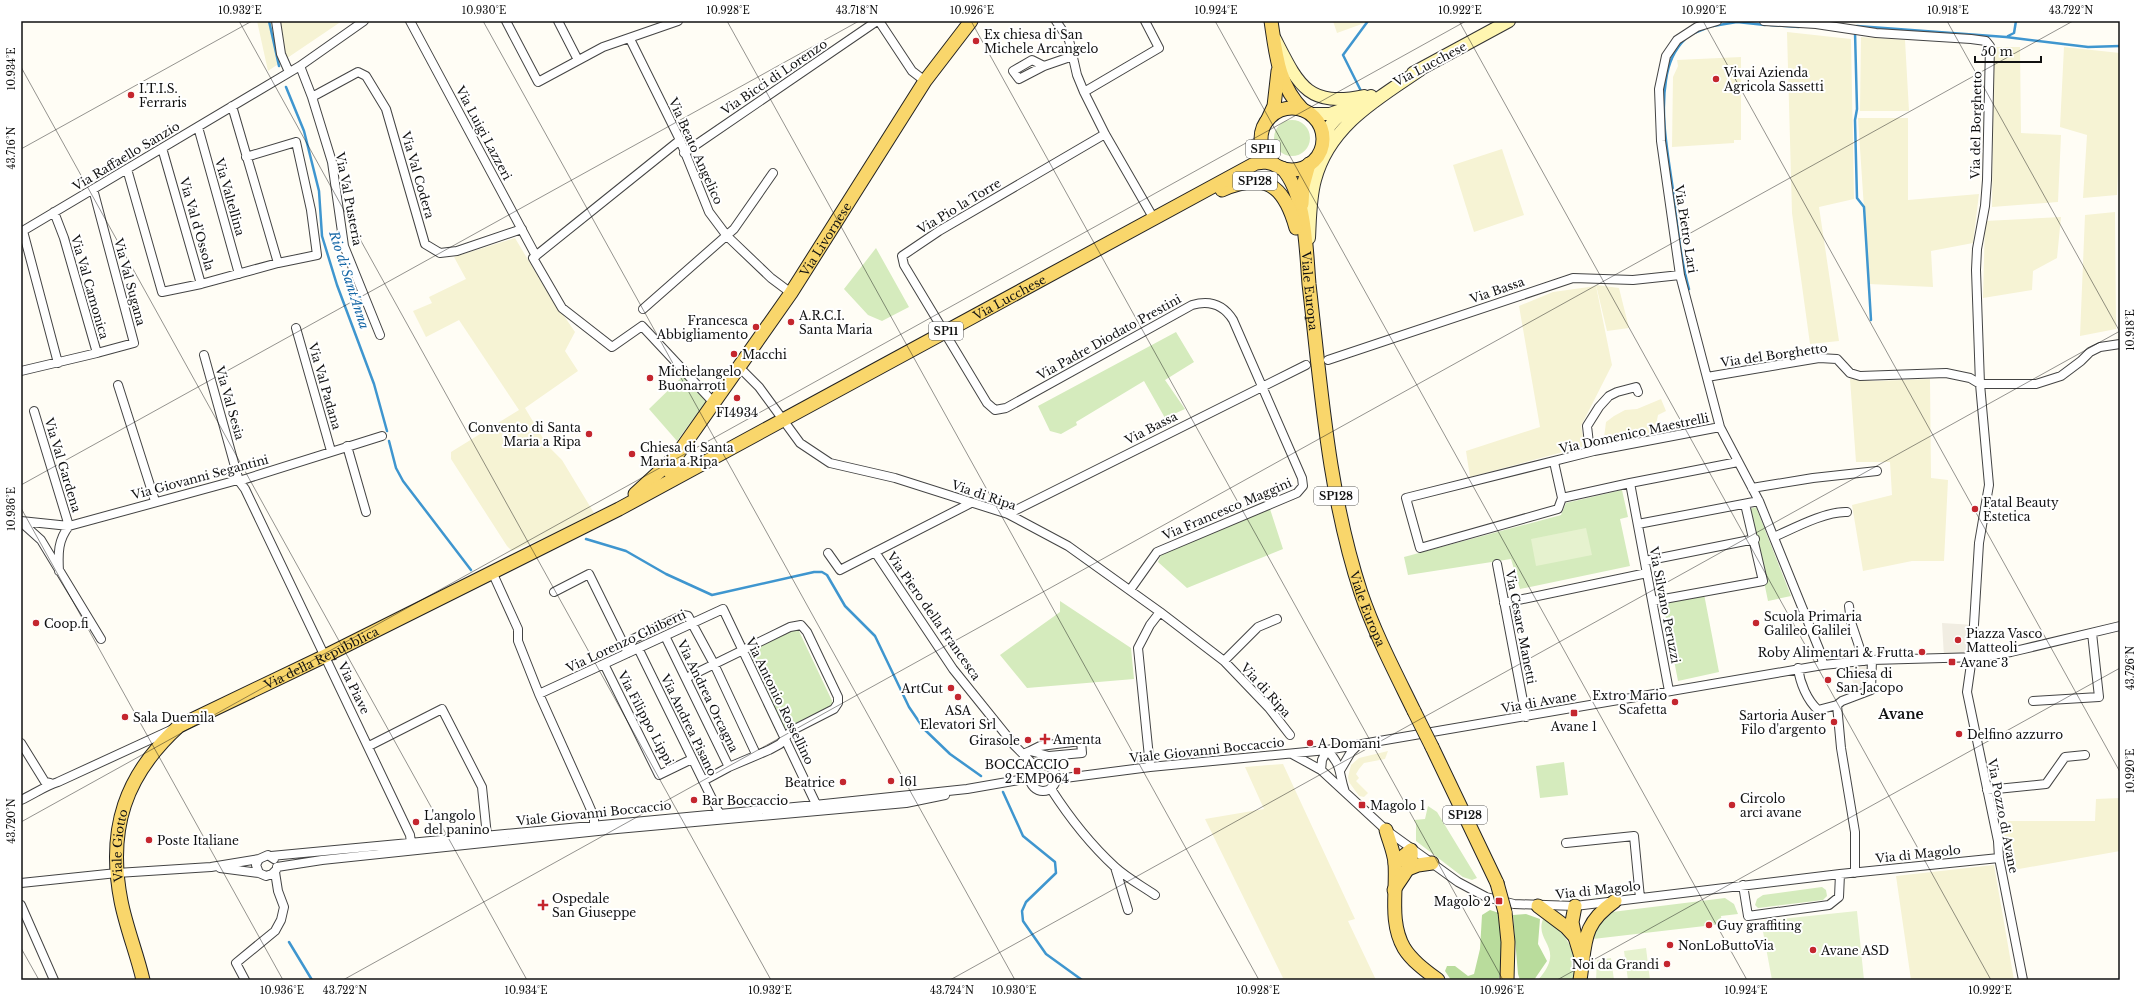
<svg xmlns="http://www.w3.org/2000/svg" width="2141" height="1001" font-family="'Libre Baskerville',serif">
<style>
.farmland{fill:#f6f3d4}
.green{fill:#d5ebbd}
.forest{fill:#b9dc9c}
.pitch{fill:#e6f2cf}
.plaza{fill:#f1ede2}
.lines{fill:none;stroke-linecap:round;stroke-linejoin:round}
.stream{stroke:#3f96cf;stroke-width:2.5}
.minor-casing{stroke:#444;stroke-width:10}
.secondary-casing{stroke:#333;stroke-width:14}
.primary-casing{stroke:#222;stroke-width:15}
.minor{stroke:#fff;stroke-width:8}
.secondary{stroke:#fff6b0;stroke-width:12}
.primary{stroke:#f9d66b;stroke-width:13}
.primary-bridge-casing{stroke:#222;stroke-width:15;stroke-linecap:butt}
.primary-bridge{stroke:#f9d66b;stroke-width:13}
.ticks{fill:none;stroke:#111;stroke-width:1;stroke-opacity:0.45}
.poi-dot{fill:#c4262e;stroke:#fff;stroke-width:1.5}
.labels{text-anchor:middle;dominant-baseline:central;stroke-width:4;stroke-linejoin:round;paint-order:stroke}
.shield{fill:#fff;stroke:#585858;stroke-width:1}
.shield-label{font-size:11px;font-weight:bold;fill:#111}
.poi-label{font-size:12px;fill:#111;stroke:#fff;text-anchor:start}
.street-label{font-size:12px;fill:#111;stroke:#fff}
.water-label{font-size:13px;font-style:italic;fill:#1768a6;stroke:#fff}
.quarter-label{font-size:14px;font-weight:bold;fill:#111;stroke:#fff}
.neatline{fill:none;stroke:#111;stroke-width:1.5}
.ticks-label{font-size:10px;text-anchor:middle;fill:#111}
</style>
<rect width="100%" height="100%" fill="#fffdf5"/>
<!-- farmland -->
<path class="farmland" d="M257,21H342L268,71Z
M1333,21H1370L1337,33Z
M1787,32L1851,39L1854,199L1819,207L1839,341L1810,344L1792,213Z
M1861,37L1905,40L1909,111H1860Z
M1994,47H2020L2021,133L2061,135L2058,202L1992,207Z
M2064,47L2120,53V131L2117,195L2083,198L2087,135L2060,127Z
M1741,57V140H1734V143L1672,147L1673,77L1678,66L1677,60Z
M1858,118H1908V200L1979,194L1973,243L1931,251L1933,287L1869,284Z
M1502,149L1524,215L1474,232L1453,165Z
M2115,212L2116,329L2080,336L2085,215Z
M2061,217L2057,258L2033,271L2032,290L1983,298L1985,221Z
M515,238L545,288L575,332L565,351L578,371L525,408L547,445L562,460L594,513L565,529L512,551L507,546L451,459V452L519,410L459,320L426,337L413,311L432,303L429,297L466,279L454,257Z
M1596,285L1619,288L1629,328L1607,331Z
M1596,286L1612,365L1581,426L1585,446L1470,477L1466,451L1540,427L1519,306L1553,292Z
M1850,379L1874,381L1930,379L1931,478L1948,480L1944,561H1912L1863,571L1852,505L1892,495L1890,462H1856Z
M1661,399L1666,411L1658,415L1657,420L1660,431L1592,445V440L1604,438L1606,422L1614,416L1625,410L1637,409Z
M1388,751L1385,759L1364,763L1359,769L1356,774L1359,778L1356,781L1368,793L1364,797L1359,796L1349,782L1348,777L1351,765L1359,758Z
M1283,764L1355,919L1348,921L1376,980H1280L1283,978L1205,819L1264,809L1245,767Z
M2120,798V851L2008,871L2002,821H2095L2096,799Z
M1994,865L2014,980H1911L1896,876Z"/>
<!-- green -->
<path class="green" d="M1274 138a18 18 0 1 1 36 0a18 18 0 1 1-36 0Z
M876,248L909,307L882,321L868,315L844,289Z
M1176,332L1194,362L1165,380L1185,409L1165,418L1144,381L1076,422L1077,425L1061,434L1050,431L1038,406Z
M683,376L707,400L677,441L649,409Z
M1622,490L1628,517L1620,519L1630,566L1520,589L1511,559L1408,575L1404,557L1561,515L1566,503Z
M1756,507L1791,596L1768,601L1749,509Z
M1270,509L1283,549L1187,588L1158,562L1162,553Z
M1704,594L1719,672L1678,681L1663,603Z
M1060,601L1131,648L1134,679L1027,688L1000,655L1060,612Z
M794,629H798L834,705L785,731L748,651Z
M1564,762L1568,795L1540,798L1536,766Z
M1428,806L1437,812L1477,878L1472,880L1463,877L1416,841V823L1414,820L1425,819Z
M1822,887L1826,890L1827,896L1823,900L1758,908L1755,905L1757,899L1763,895Z
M1725,898L1734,904L1738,914L1721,916L1722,924L1593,939L1599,923L1612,912Z
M1543,919C1567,932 1578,952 1574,980H1538C1567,947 1534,943 1543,919Z"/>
<!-- forest -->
<path class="forest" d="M1490,910L1499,913C1501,930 1506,964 1498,980H1451L1445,971L1447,966H1455L1468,976L1474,974L1480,949L1482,915Z
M1526,914L1540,919L1538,944L1547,961L1534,980H1520L1518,974L1513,915Z"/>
<!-- pitch -->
<path class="pitch" d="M1586,528L1592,555L1536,566L1531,539Z
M1857,911L1864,980H1772L1761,921Z
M1646,948L1650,980H1628L1624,951Z
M1611,958L1614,980H1596L1597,960Z"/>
<!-- plaza -->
<path class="plaza" d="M1942,623L1974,625L1972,657H1944Z
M1871,665L1868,689L1855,690L1849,668Z"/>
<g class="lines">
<!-- stream -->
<path class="stream" d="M269,21L279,66
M1770,25L1799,27
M1713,26L1737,22L1765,25
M1857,26L2006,37L2088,47L2120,46
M1855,32L1857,109L1855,120L1857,198L1864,207L1871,320
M1694,33L1704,29
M2008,36L2014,33L2016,21
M1685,39C1674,50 1668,65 1666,80C1660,116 1668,154 1673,190C1677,223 1680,257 1689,289
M286,87L304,131L319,191L322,236L337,285L374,384L387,431
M1361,91L1343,55L1368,21
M389,441L396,468L403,481L471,570
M586,539L626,551L666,574L712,595L814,572H822L827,575L845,606L875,636L909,707L924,729L950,754L981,776
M1003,792L1023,836L1055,862L1056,873L1026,902L1022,911L1023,921L1046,954L1082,980
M289,942L312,980"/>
<!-- minor casing -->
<g class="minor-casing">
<path id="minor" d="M276,21L281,54L289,72
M410,21L536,256
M506,21L538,82L603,47L678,21
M558,21L578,60
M879,21L912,71L925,81
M1056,21L1069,40L1077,75L1084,92L1105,134L1154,219
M1717,21L1697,27L1677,40L1666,56L1659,89L1661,141L1680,275L1720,427L1759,501L1821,654L1823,665
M1764,21L1816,24L1876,33L1971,39L1986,41L1990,46L1987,180L1985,206L1977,249L1976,270L1980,384L1989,485L1979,543L1972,657L1967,692L1998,841L1999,858L2023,980
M630,39L680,140L709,212L727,236L771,278L791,293
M300,66L312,97L332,162L344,246L380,335
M1044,66L1032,60L1013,71L1019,79L1044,66L1073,56
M1084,92L1159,48L1145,21
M312,97L358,72L366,76L386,109L425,244L440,253L457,251L522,229
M232,106L278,263
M198,127L239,274
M1105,134L939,231L902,256L904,265L987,403L995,410L1006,408L1192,305C1209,300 1223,304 1233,320L1302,478L1303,486L1297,493L1157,552L1130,590
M680,140L533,258L562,308L612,347L642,326L714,403
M684,153L877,21
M127,169L162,292L201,284L162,148
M93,189L134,343L97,353
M23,231L58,363
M21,232L300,66L364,21
M201,284L278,263L317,255L311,210L296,142L246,157
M643,309L734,229L773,173
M296,328L331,451
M204,355L239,481L245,489L410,835L411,843
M1328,360L1573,278L1633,280L1680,275
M739,367L759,387L800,443L830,463L895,478L1008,514L1068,546L1160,612L1224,661L1269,708L1290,735
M21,371L97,353L64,238L54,212
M1707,377L1819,358L1837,359L1850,373L1860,376L1946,373L1970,378L1980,384H2036L2061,376L2081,361L2090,352L2100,347L2120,344
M118,385L155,501
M34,411L69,526C58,540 58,553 59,571
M347,446L366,512
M1590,452L1587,426L1599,407L1609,396L1617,392L1636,387L1638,392
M1554,462L1562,498
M1630,483L1738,462
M1752,488L1813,478L1877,471
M1562,498L1558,509L1420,548L1406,498L1594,451L1720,427
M1562,498L1630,483L1669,691
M1008,514L1306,365
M21,521L69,526L234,481H239L382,436
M21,522L41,540L101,639
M1638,524L1759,501
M1774,537C1794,528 1826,511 1847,512
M875,552L953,669L1015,746L1036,767
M828,553L840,570L971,503
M1645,561L1755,539
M1497,564L1526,717
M493,574L518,629V641L539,694L588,803L594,817V825
M554,592L589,574L628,653
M1653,601L1763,581L1745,504
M1504,603L1647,573
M1849,606L1851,622L1864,661
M665,636L729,767
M638,648L719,813
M628,653L633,639L683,615L688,616L714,664L756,754
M1224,661L1258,627L1277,619
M604,664L659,775L692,759
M1798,668C1800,683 1807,700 1818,710L1837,705
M686,678L790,627L801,625L807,632L838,697V703L834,709L791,731L780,744L769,750L729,767L703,781
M539,694L723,609L816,804
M2033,701L2099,697L2092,633
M21,743L45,782L50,783
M369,746L442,709L482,787L487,836
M1327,750C1343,767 1338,772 1345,792
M1023,754L1030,751L1049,756L1082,753L1081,741L1040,746L1030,751
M1292,754L1321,770L1386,830L1458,882L1486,897L1514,904L1575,906L1840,874L1999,858
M1030 778a13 13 0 1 1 26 0a13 13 0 1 1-26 0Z
M1150,767L1138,648L1150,625L1160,612
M1341,769L1351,752L1359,744
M1321,770L1322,760L1327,750
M1057,779L1150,767L1327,750L1823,665L1872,660L1979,657L2011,652L2120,626
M1051,789C1069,817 1090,844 1115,867C1127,878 1142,886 1155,895
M1987,790L2046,784L2065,757L2085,755
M21,800C34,794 45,786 58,782L171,730
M1566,843L1634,836L1640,898
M271,856L805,806L967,789L1030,778
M277,867L322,860L617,829L906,803L945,795
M1115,867L1128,910
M220,868L259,873L266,876L272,874L276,870
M259,873L256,865L259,859L268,855L274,859
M1855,873V832L1841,748L1837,705L1842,701L1871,690L1872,660
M21,883L117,873L211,867L259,859
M1743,885L1748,916L1829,905L1839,897L1840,874
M21,905L54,980
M245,980L236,963L275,931L281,920L284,907L278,891L275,872"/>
</g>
<!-- secondary casing -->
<g class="secondary-casing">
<path id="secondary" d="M1275,39C1298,84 1307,108 1364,96
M1413,73L1509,21
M1311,114H1330L1344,109
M1323,138C1332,116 1351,107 1371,96
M1309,238C1310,219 1310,198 1315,180C1329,126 1377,99 1420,70"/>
</g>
<!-- primary casing -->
<g class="primary-casing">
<g id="primary">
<path d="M1271,21C1276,54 1278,85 1303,110"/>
<circle cx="1292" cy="139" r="31"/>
<path d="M1268,119L1274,106L1278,71"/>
<path id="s1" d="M1282,168C1306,194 1306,249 1309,284C1321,387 1328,493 1361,593C1375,634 1395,672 1414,711"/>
<path d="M1222,190C1265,171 1284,185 1296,228"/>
<path d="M1302,204L1303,186L1309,164"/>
<path id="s2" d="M684,473L673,474L670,472L677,455L791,293L925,81L971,21"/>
<path d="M635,494L672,460"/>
<path d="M1432,747L1497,883"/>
<path d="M1386,830C1389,841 1394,852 1395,863C1397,891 1389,922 1404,948C1412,961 1426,971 1438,980"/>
<path d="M1408,869L1418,865L1432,863"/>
<path d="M1394,890C1402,876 1413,867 1411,850L1395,863"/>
<path d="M1538,906L1566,927L1575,937L1582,960"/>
<path d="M1575,906L1572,922L1575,937"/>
<path d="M1505,912L1508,942L1507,980"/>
<path id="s3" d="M143,980C137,954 126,927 121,901C107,829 125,775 179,726L325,656L619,509L1256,163L1265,162L1274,164"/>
<path d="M1580,980C1586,942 1581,925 1615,901"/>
</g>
</g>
<!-- minor -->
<use href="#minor" class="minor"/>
<!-- secondary -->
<use href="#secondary" class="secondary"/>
<!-- primary -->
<use href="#primary" class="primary"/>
<!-- primary-bridge casing -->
<g class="primary-bridge-casing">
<path id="primary-bridge" d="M1414,711L1432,747
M1497,883L1505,912"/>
</g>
<!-- primary-bridge -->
<use href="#primary-bridge" class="primary-bridge"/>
</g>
<!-- ticks -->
<path class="ticks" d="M239,21L771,980M483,21L1015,980M727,21L1259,980M971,21L1503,980M1215,21L1747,980M1459,21L1991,980M1703,21L2120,772M1947,21L2120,332M21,67L527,980M21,149L252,21M21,485L859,21M21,508L283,980M21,822L1466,21M21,948L39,980M343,980L2073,21M950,980L2120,331M1557,980L2120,668"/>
<!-- markers -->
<g class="poi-dot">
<circle cx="976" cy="41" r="4"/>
<circle cx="1716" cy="79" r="4"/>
<circle cx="131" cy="95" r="4"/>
<circle cx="791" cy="322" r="4"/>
<circle cx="756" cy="327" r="4"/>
<circle cx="734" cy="354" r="4"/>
<circle cx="650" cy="378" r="4"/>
<circle cx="737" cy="398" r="4"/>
<circle cx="589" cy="434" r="4"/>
<circle cx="632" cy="454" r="4"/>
<circle cx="1975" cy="509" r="4"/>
<circle cx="36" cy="623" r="4"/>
<circle cx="1756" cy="623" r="4"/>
<circle cx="1958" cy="640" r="4"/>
<circle cx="1922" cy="652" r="4"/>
<rect x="1948" y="658" width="8" height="8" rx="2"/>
<circle cx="1828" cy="680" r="4"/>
<circle cx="951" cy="688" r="4"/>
<circle cx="958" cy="697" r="4"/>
<circle cx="1675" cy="702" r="4"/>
<rect x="1570" y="709" width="8" height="8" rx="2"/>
<circle cx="125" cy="717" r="4"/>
<circle cx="1834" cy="722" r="4"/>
<circle cx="1959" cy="734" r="4"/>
<path d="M1043 733h4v4h4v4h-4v4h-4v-4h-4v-4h4z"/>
<circle cx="1028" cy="740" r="4"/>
<circle cx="1310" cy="743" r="4"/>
<rect x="1073" y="767" width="8" height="8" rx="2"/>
<circle cx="891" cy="781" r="4"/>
<circle cx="843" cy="782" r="4"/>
<circle cx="694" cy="800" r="4"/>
<rect x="1358" y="801" width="8" height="8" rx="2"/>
<circle cx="1732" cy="805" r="4"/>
<circle cx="416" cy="822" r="4"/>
<circle cx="149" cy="840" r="4"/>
<rect x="1495" y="897" width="8" height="8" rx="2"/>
<path d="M541 899h4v4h4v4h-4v4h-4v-4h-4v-4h4z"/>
<circle cx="1709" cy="925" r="4"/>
<circle cx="1670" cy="945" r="4"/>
<circle cx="1813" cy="950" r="4"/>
<circle cx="1667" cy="964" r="4"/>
</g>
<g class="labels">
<!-- shield labels -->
<g class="shield">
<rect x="1246" y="140" width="34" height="18" rx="3"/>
<rect x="1233" y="172" width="44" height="18" rx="3"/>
<rect x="929" y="322" width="34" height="18" rx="3"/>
<rect x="1314" y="487" width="44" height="18" rx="3"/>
<rect x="1443" y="806" width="44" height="18" rx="3"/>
</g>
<g class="shield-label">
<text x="1263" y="149">SP11</text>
<text x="1255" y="181">SP128</text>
<text x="946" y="331">SP11</text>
<text x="1336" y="496">SP128</text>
<text x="1465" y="815">SP128</text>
</g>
<!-- poi labels -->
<g class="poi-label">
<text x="984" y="34">Ex chiesa di San<tspan x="984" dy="14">Michele Arcangelo</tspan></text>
<text x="1724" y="72">Vivai Azienda<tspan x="1724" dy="14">Agricola Sassetti</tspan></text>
<text x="139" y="88">I.T.I.S.<tspan x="139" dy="14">Ferraris</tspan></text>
<text x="799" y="315">A.R.C.I.<tspan x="799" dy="14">Santa Maria</tspan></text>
<text x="748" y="320" text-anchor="end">Francesca<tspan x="748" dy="14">Abbigliamento</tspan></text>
<text x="742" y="354">Macchi</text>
<text x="658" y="371">Michelangelo<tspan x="658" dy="14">Buonarroti</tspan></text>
<text x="737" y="412" text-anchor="middle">FI4934</text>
<text x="581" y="427" text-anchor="end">Convento di Santa<tspan x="581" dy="14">Maria a Ripa</tspan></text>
<text x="640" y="447">Chiesa di Santa<tspan x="640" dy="14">Maria a Ripa</tspan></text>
<text x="1983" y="502">Fatal Beauty<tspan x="1983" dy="14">Estetica</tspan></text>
<text x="1764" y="616">Scuola Primaria<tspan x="1764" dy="14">Galileo Galilei</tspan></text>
<text x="44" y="623">Coop.fi</text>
<text x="1966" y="633">Piazza Vasco<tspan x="1966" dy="14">Matteoli</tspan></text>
<text x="1914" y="652" text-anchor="end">Roby Alimentari &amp; Frutta</text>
<text x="1960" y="662">Avane 3</text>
<text x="1836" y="673">Chiesa di<tspan x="1836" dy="14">San Jacopo</tspan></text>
<text x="943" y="688" text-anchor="end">ArtCut</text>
<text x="1667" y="695" text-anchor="end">Extro Mario<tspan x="1667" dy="14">Scafetta</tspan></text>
<text x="958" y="710" text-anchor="middle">ASA<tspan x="958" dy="14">Elevatori Srl</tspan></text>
<text x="1826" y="715" text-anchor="end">Sartoria Auser<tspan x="1826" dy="14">Filo d'argento</tspan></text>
<text x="133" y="717">Sala Duemila</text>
<text x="1574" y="726" text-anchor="middle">Avane 1</text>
<text x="1967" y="734">Delfino azzurro</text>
<text x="1053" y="739">Amenta</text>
<text x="1020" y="740" text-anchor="end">Girasole</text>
<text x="1318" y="743">A Domani</text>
<text x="1069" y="764" text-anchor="end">BOCCACCIO<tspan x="1069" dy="14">2 EMP064</tspan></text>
<text x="899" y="781">161</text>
<text x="835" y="782" text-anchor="end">Beatrice</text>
<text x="1740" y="798">Circolo<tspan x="1740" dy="14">arci avane</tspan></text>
<text x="702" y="800">Bar Boccaccio</text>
<text x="1370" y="805">Magolo 1</text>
<text x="424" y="815">L'angolo<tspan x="424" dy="14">del panino</tspan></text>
<text x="157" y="840">Poste Italiane</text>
<text x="552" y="898">Ospedale<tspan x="552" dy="14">San Giuseppe</tspan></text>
<text x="1491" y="901" text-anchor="end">Magolo 2</text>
<text x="1717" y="925">Guy graffiting</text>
<text x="1678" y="945">NonLoButtoVia</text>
<text x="1821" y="950">Avane ASD</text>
<text x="1659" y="964" text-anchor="end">Noi da Grandi</text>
</g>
<!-- street labels -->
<g class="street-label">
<text transform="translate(1430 64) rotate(-28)">Via Lucchese</text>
<text transform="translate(774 77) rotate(-34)">Via Bicci di Lorenzo</text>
<text transform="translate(1976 125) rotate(-89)">Via del Borghetto</text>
<text transform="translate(484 133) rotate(62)">Via Luigi Lazzeri</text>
<text transform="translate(696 151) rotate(66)">Via Beato Angelico</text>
<text transform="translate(126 156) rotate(-31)">Via Raffaello Sanzio</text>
<text transform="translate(418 175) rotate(74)">Via Val Codera</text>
<text transform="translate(230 197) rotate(74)">Via Valtellina</text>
<text transform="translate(349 199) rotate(79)">Via Val Pusteria</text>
<text transform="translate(959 206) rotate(-31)">Via Pio la Torre</text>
<text transform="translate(197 224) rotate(74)">Via Val d'Ossola</text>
<text transform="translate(1686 229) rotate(81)">Via Pietro Lari</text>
<text stroke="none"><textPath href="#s2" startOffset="295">Via Livornese</textPath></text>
<text transform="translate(130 282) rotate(75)">Via Val Sugana</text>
<text transform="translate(90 287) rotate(74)">Via Val Camonica</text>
<text transform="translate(1497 290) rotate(-19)">Via Bassa</text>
<text stroke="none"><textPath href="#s1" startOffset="128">Viale Europa</textPath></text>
<text stroke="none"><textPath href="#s3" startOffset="1211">Via Lucchese</textPath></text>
<text transform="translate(1109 337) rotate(-29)">Via Padre Diodato Prestini</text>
<text transform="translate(1774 355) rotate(-8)">Via del Borghetto</text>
<text transform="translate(325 386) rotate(74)">Via Val Padana</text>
<text transform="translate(230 403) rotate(74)">Via Val Sesia</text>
<text transform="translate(1151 428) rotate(-27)">Via Bassa</text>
<text transform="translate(1634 433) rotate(-12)">Via Domenico Maestrelli</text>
<text transform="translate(63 465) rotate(73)">Via Val Gardena</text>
<text transform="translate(200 477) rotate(-15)">Via Giovanni Segantini</text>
<text transform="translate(984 495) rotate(19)">Via di Ripa</text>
<text transform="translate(1227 509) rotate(-23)">Via Francesco Maggini</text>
<text transform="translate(1665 605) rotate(79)">Via Silvano Peruzzi</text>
<text stroke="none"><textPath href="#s1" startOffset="452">Viale Europa</textPath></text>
<text transform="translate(934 616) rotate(55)">Via Piero della Francesca</text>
<text transform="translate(1521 627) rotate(79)">Via Cesare Manetti</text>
<text transform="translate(626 641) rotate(-25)">Via Lorenzo Ghiberti</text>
<text stroke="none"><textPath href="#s3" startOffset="434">Via della Repubblica</textPath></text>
<text transform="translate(354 688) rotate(64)">Via Piave</text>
<text transform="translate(1266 690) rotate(48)">Via di Ripa</text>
<text transform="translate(708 696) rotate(64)">Via Andrea Orcagna</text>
<text transform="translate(780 701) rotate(64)">Via Antonio Rossellino</text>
<text transform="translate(1539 702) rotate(-10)">Via di Avane</text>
<text transform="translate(646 718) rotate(62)">Via Filippo Lippi</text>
<text transform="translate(689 725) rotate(64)">Via Andrea Pisano</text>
<text transform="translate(1207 750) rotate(-6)">Viale Giovanni Boccaccio</text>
<text transform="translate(594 813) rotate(-6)">Viale Giovanni Boccaccio</text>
<text transform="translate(2003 816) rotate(79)">Via Pozzo di Avane</text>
<text stroke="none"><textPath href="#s3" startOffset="138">Viale Giotto</textPath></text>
<text transform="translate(1918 854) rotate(-6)">Via di Magolo</text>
<text transform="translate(1598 890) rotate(-6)">Via di Magolo</text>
</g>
<!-- water labels -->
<g class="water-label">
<text transform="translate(349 280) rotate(72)">Rio di Sant'Anna</text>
</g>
<!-- quarter labels -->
<g class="quarter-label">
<text x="1901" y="714">Avane</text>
</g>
</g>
<!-- border -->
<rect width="2141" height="1001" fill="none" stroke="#ffffff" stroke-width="44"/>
<!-- scale -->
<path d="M1975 56v6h66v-6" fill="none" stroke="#111111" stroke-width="2"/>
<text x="1981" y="56" font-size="12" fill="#111111" stroke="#ffffff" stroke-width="3" paint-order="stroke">50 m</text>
<rect x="22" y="22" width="2097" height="957" class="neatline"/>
<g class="ticks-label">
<text x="240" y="14">10.932°E</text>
<text x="484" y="14">10.930°E</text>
<text x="728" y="14">10.928°E</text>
<text x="857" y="14">43.718°N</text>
<text x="972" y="14">10.926°E</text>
<text x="1216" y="14">10.924°E</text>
<text x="1460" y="14">10.922°E</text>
<text x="1704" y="14">10.920°E</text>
<text x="1948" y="14">10.918°E</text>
<text x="2071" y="14">43.722°N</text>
<text transform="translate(11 69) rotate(-90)" y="4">10.934°E</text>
<text transform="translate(11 148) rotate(-90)" y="4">43.716°N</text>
<text transform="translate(2130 330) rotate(-90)" y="4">10.918°E</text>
<text transform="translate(11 509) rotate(-90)" y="4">10.936°E</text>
<text transform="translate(2130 668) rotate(-90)" y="4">43.726°N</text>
<text transform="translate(2130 771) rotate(-90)" y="4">10.920°E</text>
<text transform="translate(11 821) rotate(-90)" y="4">43.720°N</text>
<text x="282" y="994">10.936°E</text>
<text x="345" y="994">43.722°N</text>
<text x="526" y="994">10.934°E</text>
<text x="770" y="994">10.932°E</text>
<text x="952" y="994">43.724°N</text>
<text x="1014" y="994">10.930°E</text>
<text x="1258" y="994">10.928°E</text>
<text x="1502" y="994">10.926°E</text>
<text x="1746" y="994">10.924°E</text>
<text x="1990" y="994">10.922°E</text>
</g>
</svg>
